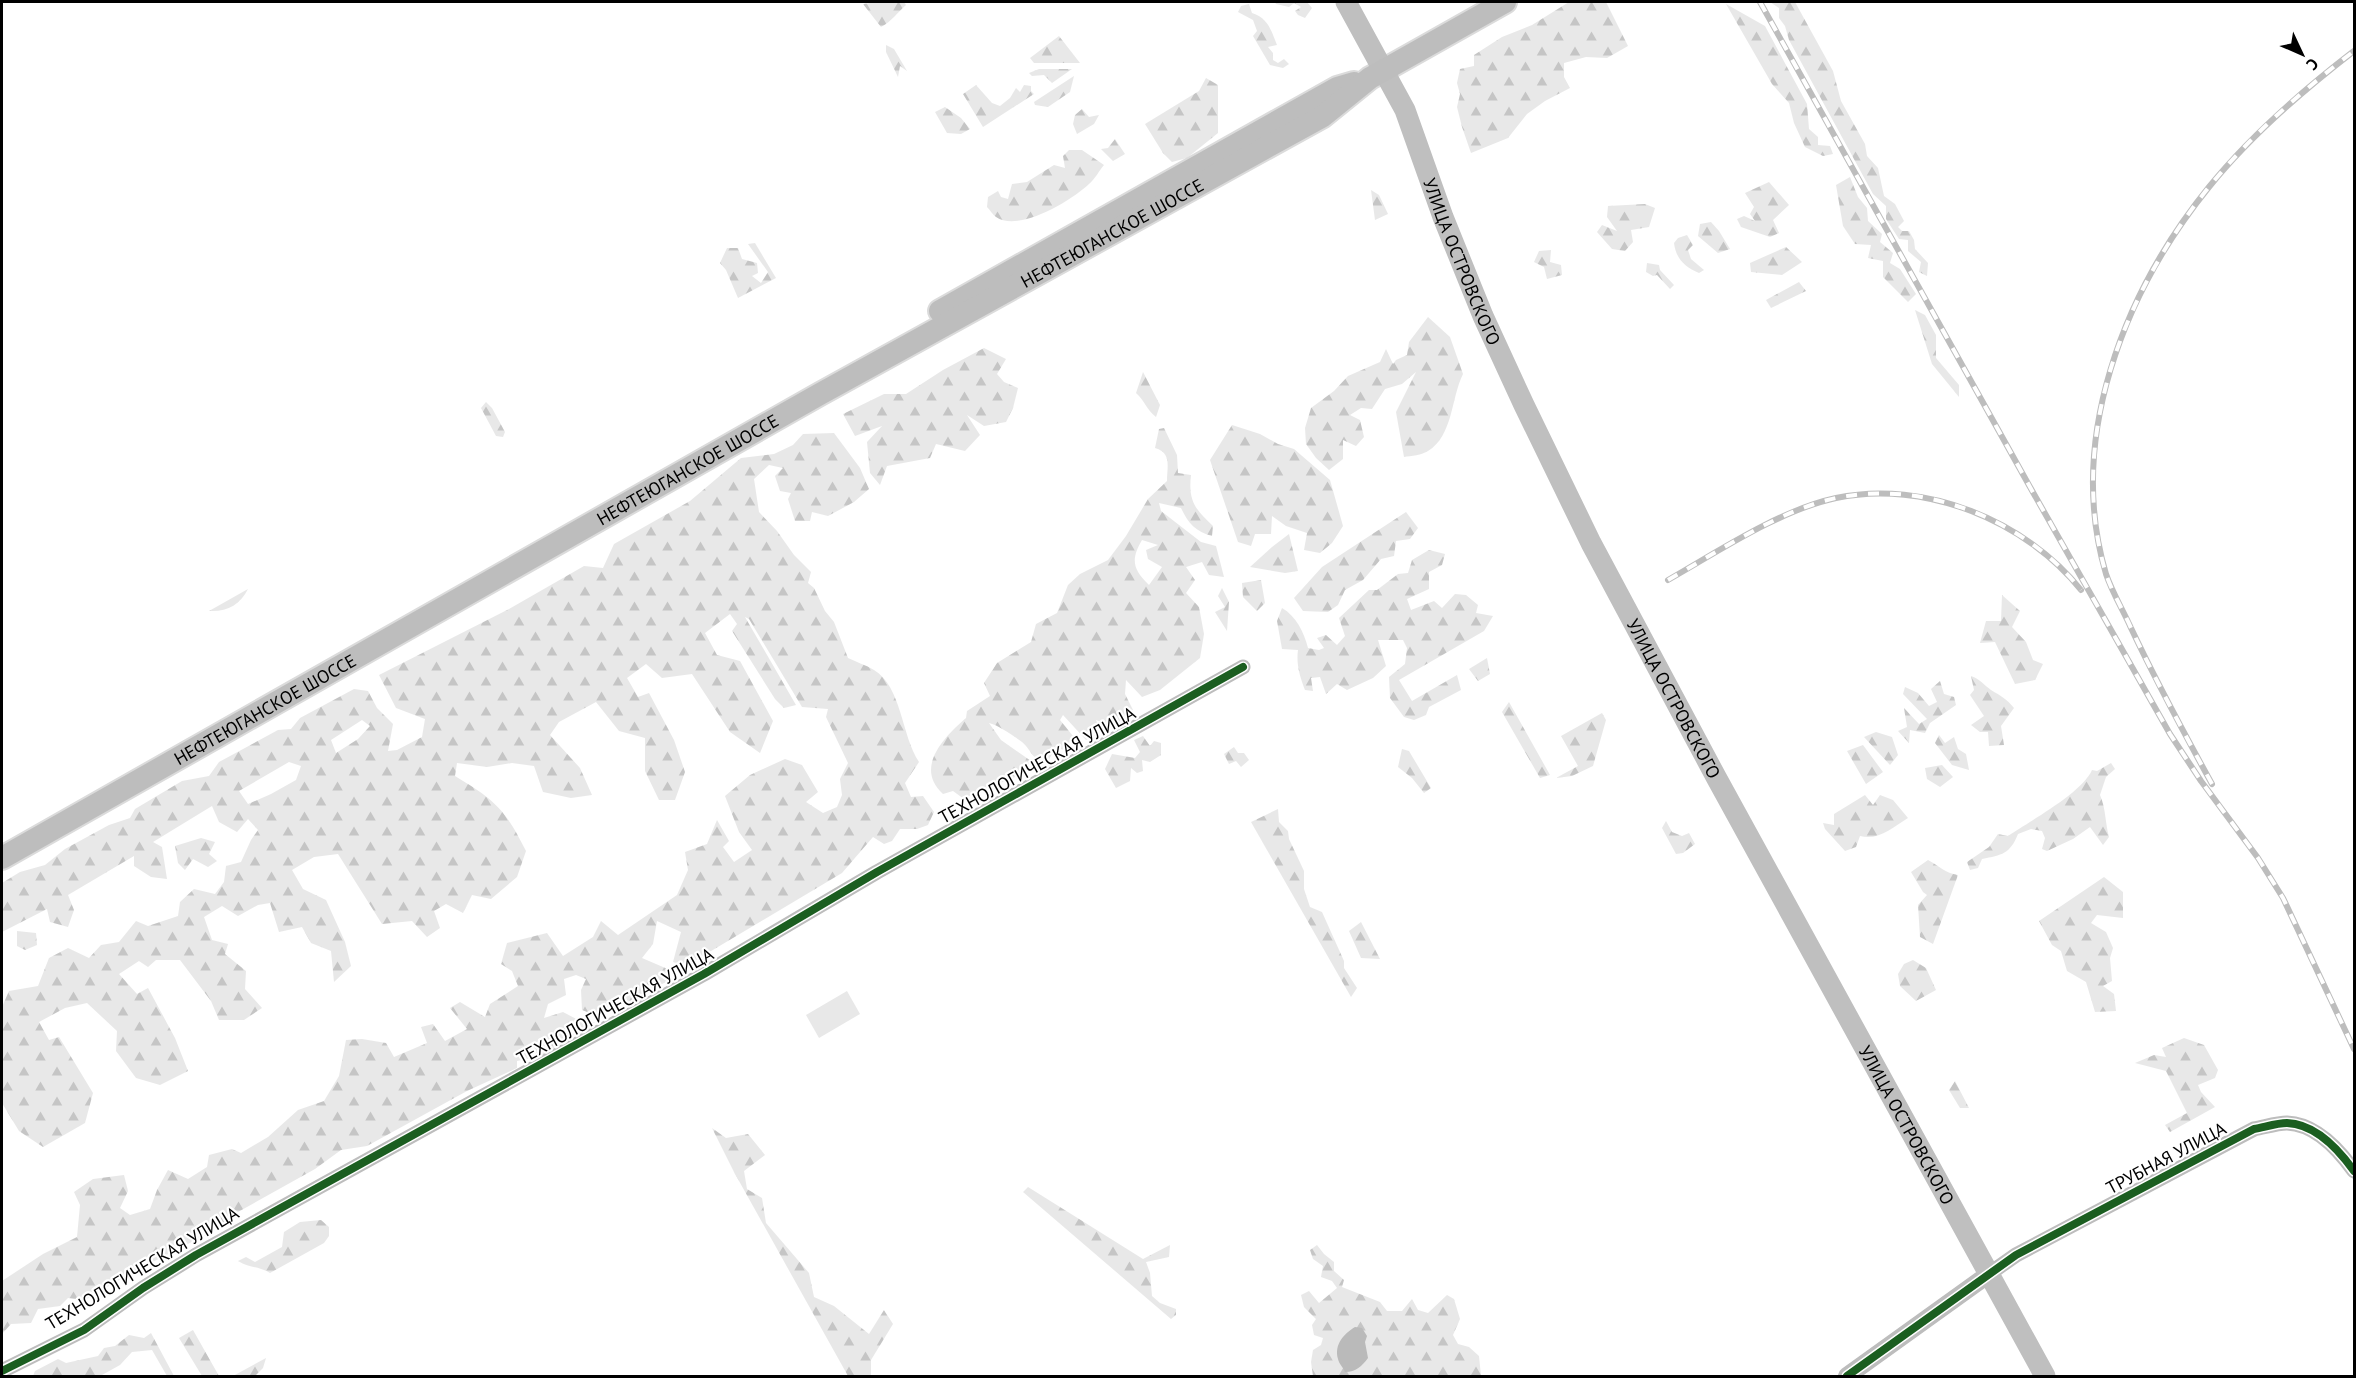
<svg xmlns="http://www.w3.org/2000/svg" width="2356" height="1378" font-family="'PT Sans',sans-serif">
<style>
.forest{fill:url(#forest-firs);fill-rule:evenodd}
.park{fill:#e8e8e8}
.water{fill:#bababa}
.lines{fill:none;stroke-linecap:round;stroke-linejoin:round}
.primary-casing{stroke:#dbdbdb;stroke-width:26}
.minor{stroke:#bdbdbd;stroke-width:15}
.tertiary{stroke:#bdbdbd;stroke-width:18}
.secondary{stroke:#bfbfbf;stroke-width:21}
.primary{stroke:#bdbdbd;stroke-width:22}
.rail-casing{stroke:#bdbdbd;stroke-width:6}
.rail{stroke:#fff;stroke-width:4;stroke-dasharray:11;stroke-linecap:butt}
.cycleway-casing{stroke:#fff;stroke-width:11}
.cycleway{stroke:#1b5e20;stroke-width:8}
.labels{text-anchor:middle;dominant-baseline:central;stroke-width:4.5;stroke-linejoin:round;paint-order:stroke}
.street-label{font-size:18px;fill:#000;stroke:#fff}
</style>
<defs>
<pattern id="forest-firs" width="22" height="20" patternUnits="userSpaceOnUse" patternTransform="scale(1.5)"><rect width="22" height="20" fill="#e8e8e8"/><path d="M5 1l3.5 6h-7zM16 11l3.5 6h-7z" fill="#c5c5c5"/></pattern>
</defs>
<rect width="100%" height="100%" fill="#fff"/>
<!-- forest -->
<path class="forest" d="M877,2H904L906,5C896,14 893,20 881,27L863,4Z
M1275,2H1307L1312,8L1305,18L1298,15L1295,11L1301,7L1294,3L1289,7L1276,4Z
M1569,2H1606L1628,46L1607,58L1586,57L1564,63V77L1570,88L1545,101L1527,114L1508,138L1471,153L1462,127L1457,107L1460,94L1457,83L1460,69L1474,66V55L1502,37L1532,25Z
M1770,2H1795L1833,71L1841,101L1865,144L1867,156L1878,168L1884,196L1895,204L1904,221L1898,227L1902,231H1909L1914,240L1915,249L1928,263L1927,276L1919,272L1921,262L1908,251V240L1899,239L1886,219V206L1873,194L1789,40L1785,26L1779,18V8Z
M1249,4L1252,13C1268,18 1271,30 1277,45L1268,47L1273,53V60L1278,63L1284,59L1289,64L1283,68L1270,65L1253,36L1257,31L1253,20L1238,12L1241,6Z
M1726,4L1765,26L1807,104L1809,129L1818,137V145L1830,146L1833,154L1823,156L1805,147L1794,123L1789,103L1772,84Z
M1059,36L1080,63H1034L1030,58Z
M886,45L894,49L907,71L900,66L898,77L886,52Z
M1039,69H1072L1052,83L1044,75L1032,76L1029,73Z
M1074,76L1070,92L1048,107L1035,105L1034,102Z
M1206,78L1218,85V133L1187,158L1172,162L1163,153L1145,124L1199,91Z
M976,85L992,103L1000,106L1010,98L1016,88L1020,92L1024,85L1031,86V91L1034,94L983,127L963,94Z
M945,107L961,118L970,129L961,134L947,133L935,112Z
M1082,109L1089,117L1099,115L1094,124L1077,134L1073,124L1075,115Z
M1115,139L1125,154L1113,161L1101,149L1108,148Z
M1069,150H1082L1104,165C1099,171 1095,179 1089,184C1072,200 1019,233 996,217C993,215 990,210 987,207L988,197L998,191L1001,197L1008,199L1012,184L1027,182L1054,165L1065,168L1063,156Z
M1850,177L1858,197L1867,208L1868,221L1882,234L1880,242L1893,253L1890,263L1900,269L1916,294L1908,302L1883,277V261L1868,258L1871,245L1855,244L1843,226L1836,185Z
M1769,182L1789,205L1773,220L1779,233L1770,237L1741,227L1737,219L1744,216L1755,221L1750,214L1754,207L1745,193Z
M1371,190L1379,195L1388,214L1375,220Z
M1645,204L1655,208L1649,227L1631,230L1633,242L1625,251L1612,249L1597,232L1602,225L1617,231L1607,217L1608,206Z
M1711,222L1719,231L1730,249L1718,253L1698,236L1700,224Z
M1687,235L1693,245L1688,250L1691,259L1704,270L1699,273C1685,267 1676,259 1674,243L1678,238Z
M755,243L776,278L738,298L726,270L720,263L727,248H738L742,259L757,263L758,273L752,276L761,283L768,272L748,244Z
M1786,247L1802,262L1782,275L1751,272L1750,263Z
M1551,250L1550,262L1561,265L1562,275L1547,279L1544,267L1534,262L1539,251Z
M1647,263L1659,265L1660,270L1674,285L1670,289L1657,275L1653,276L1646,272Z
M1799,282L1806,291L1771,308L1766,300Z
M1915,310L1925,315L1936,335V358L1959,385V397L1932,364Z
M1428,317L1450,337L1463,374C1451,398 1453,436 1428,451C1422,455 1411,456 1404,457L1396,412L1416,372L1402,384L1385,389L1372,409L1361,408L1350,415L1360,420L1364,437L1356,446L1343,440V459L1329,470L1316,458L1306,444L1305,428L1311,408L1334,391L1348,376L1380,362L1386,349L1393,364L1396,360L1407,355L1409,342Z
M984,348L1006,359L997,374L1004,382L1018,388L1013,408L1006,422L984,426L967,415L980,435L965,451L936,444L930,458L887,466L880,485L870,473L867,442L882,426L855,436L843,414L884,394H906L943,370Z
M1143,372L1160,405L1156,417C1146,409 1145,401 1136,393Z
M486,402L492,408L505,432L503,437L496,436L481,408Z
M1232,425L1260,434L1278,444L1294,449L1330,480L1343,526L1332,543L1320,553L1304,550L1307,533L1286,526L1272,516L1271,534H1255L1251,546L1238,542L1210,460Z
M1164,428L1177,455L1178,473L1191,475C1188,501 1195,509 1213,526L1212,536C1196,532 1188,523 1181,508L1159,503L1161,511L1201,542L1216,546L1224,577L1209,575L1202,562L1186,567L1195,580L1186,593L1199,607L1204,634L1200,658L1160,690L1142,697L1126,680L1125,694L1133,710L1113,727L1096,720L1100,733L1086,740L1063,715L1060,720L1073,736L1065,750L1051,747L1052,754L1047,763C1031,759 1033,752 1022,742C1014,736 998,725 989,723L1001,740L1031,761C1022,779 1004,781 986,788C979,790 971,795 964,799L953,791L943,794C914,768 944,737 966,718L967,711L990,696L984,683L997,663L1031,642L1036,624L1057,613L1068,585L1080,574L1108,560L1126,536L1148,499L1167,481C1167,466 1172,453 1155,448L1159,429ZM1142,540L1158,545L1146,550L1148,559L1162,567L1149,585C1132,569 1131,559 1142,540Z
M834,433L860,468L869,489L854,502L828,516L812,512L810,521H795L788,499L791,493L780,491L775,476L783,468L769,465L754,479L759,512L777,531L794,555L811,572L808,583L814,588L825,611L834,622L848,658C856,662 866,665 874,670C902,687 901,735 919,762L905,783L911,797L923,796L934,812L928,825L917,829H900L892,841L884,844L873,837L842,873L686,966L673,962L681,932L657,921L653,944L642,958L670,970L666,982L600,1017L582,1010L581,990L586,979L576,975L564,979L566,995L548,1004L544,1018L563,1012L582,1022H595L541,1056L517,1061V1068L467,1091L367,1146L341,1150L315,1169L229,1217L223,1226L131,1273L85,1300L68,1298L60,1306L38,1309L31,1323L11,1324L2,1334V1281L43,1254L77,1237L80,1205L74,1192L93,1179L124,1175L128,1191L120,1208L130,1215L150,1209L157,1190L168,1170L188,1179L207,1167L209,1155L232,1149L241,1153L268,1137L298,1110L324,1101L339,1076L346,1040L362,1039L386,1043L394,1057L427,1043L421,1027L433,1024L445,1041L467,1029L450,1008L460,1002L485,1017L490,1004L518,986L512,971L501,964L507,943L547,933L563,956L593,937L601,921L618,935L677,895L688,870L685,852L707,844L717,820L729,841L723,847L734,862L752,850L739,832L725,796L750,775L785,759L802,765L818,792L806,802L823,813L837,807L842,795L840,779L848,763L826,717L828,709L802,707L749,619L745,617L796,705L784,708L775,699L732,631L737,624L730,614L705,633L717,655L740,661L773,721L760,753L730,732L692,674L662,678L646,664L627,678L638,697L649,693L674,740L685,772L675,800H659L645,771V738L619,731L596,702L559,722L550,735L580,768L592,795L571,798L543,792L534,766L512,763L487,767L457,763L455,776C495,800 505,809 526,851L517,877L491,899L472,895L463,913L446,904L434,911L440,928L427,937L412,921L382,924L338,854L314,857L292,870L303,889L326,900L345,942L351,966L334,982L331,951L311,943L302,927L279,932L270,903L258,905L238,916L222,906L204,917L212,940L228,944L225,954L246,971L245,989L262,1008L244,1020H219L211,1001L180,960H156L148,967L139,961L119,974L137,994L148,988L175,1038L188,1071L160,1085L136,1078L116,1051L117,1031L87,1003L65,1008L39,1022L49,1040L59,1037L93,1093L85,1123L43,1147L19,1131L2,1103V1007L9,991L38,986L49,958L68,948L89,958L101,945L119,942L136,921L148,926L178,916L180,902L194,889L215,894L224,882L226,866L241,862L251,840L258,830L248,819L237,832L219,822L212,806L153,842L162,847L167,879L151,877L134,866V856L68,895L74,910L68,927L50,922L47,909L2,932V883L20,872L45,865L65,849L109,825L130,818L135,809L182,781L209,776L219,762L278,730L291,729L300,718L354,689L368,691L377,708L393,724L388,751L397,750L422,737L425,719L396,708L379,675L509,609L584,566L603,568L614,544L690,501L741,458L774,454L793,445L803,434ZM362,720L370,726L358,739L336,753L331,740ZM289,762L301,766L296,780L271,794L248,804L239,791Z
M1406,512L1418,528L1410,539L1396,541L1394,556L1381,559L1363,580L1345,590L1338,605L1328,612L1303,611L1294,598L1322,567Z
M1289,534L1298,571L1285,573L1250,567L1272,547Z
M1429,550L1445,554L1442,565L1429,572V589L1407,599L1411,610L1434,601L1442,608L1455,594L1466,595L1478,605L1476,613L1493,616L1484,631L1399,680L1412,701L1457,675L1461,690L1429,707L1426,715L1414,720L1404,717L1390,698L1389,677L1405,664L1407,648L1403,640H1378L1386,666L1373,678L1347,690L1337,684L1326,694L1320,677L1311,678L1313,691L1305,690C1300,677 1296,664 1298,650L1282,649L1277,621L1282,608C1296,616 1304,632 1308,648L1319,650L1324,648L1317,638L1326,635L1337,645L1345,636L1339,618L1369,590H1377L1398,574L1408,573L1412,560Z
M1261,580L1265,603L1257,611L1243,597L1242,583Z
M1222,588L1229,602L1227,631L1215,612L1225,607L1218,596Z
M248,589C240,605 227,612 209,611Z
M2002,595L2020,611L2012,627L2026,642L2033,660L2043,664L2035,680L2015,684L1995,642L1980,643L1986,621H2001Z
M1487,658L1490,674L1478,681L1469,669Z
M1971,676C1980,679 1984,685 1991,690C2001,696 2007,699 2014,708L2001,726L2004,745L1989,746L1988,732H1980L1971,725L1984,716L1970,695L1974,690Z
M1940,681L1944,694L1954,697L1956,705L1930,723L1925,733L1910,730L1909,743L1898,731L1907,727L1904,708L1919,724L1927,719L1903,694L1905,687L1918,693L1929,706L1937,702L1931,689Z
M1509,702L1550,775L1540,778L1502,712Z
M1602,713L1606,720L1593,766L1572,776L1556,778L1578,766L1561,736Z
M1876,732L1892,737L1898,755L1890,765L1864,737Z
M1939,735L1945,743L1954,737L1958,749L1966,754L1969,770L1952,765L1935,743Z
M1143,736L1150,746L1154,741L1161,743V755L1150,762L1142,760L1143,771L1137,773L1131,768L1130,781L1116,788L1105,769L1112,754L1135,758L1140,752L1134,740Z
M1863,745L1883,772L1866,784L1847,751Z
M1234,747L1238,753H1244L1249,760L1241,767L1236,761L1229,764L1224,754Z
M1402,749L1409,751L1431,788L1424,793L1412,778L1398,767Z
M2111,763L2115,769L2106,777L2100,795C2106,809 2105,822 2109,837L2103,845L2090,827L2073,839L2047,851L2042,849L2045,838L2042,831L2031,829L2018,834C2010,854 2002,855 1982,859L1978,868L1970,870L1967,862L1989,847L1998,834L2008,836C2030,821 2082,793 2092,770L2097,771Z
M1942,765L1953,777L1940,787L1927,779L1925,768Z
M1865,795L1873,805L1880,795L1893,800L1908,818C1892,828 1878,841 1860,836L1856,847L1845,851L1825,829L1823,823L1834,825V814Z
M1278,809L1279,822L1288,831L1289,839L1304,871V889L1310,907L1322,912L1344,961V968L1357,988L1351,997L1251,822Z
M1666,821L1672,832L1682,836L1689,833L1695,844L1683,853L1676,854L1662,828Z
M201,838L215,842L209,854L217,861L208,867L193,859L185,870L178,863L175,846Z
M1928,860C1939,866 1945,873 1958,875L1933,944L1920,937L1918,905L1927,895L1923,892L1911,872Z
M2104,877L2123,892V918L2097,915L2091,923L2106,932L2113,948L2110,958L2112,981L2103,986L2114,994L2116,1011L2095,1012L2086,982L2067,971L2061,951L2052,945L2039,921Z
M1361,922L1380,959L1361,958L1349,931Z
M17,931L36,933L37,945L25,950L17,946Z
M1913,960L1926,968L1936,990L1916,1001L1900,986L1898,974L1904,964Z
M2184,1038L2204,1045L2218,1070L2215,1078L2198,1085L2201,1092L2215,1107L2170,1132L2165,1125L2187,1113L2166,1071L2135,1063L2154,1055L2166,1057L2162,1048Z
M1955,1081L1969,1108H1960L1949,1090Z
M712,1128L726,1138L748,1134L765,1155L744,1171L747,1189L762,1198L766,1223L809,1273L814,1297L834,1306L869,1334L884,1310L893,1324L871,1360V1376H848L734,1172Z
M1028,1187L1143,1259L1170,1245L1169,1257L1146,1262L1150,1273L1152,1296L1160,1303L1176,1309V1315L1171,1319L1023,1192Z
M321,1220L329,1227V1236L324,1243L270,1273C259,1266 249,1268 238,1261L246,1257L255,1262L282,1247L284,1232L300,1222Z
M1317,1245L1324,1254L1334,1262V1271L1344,1280L1342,1287L1380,1302L1387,1311H1402L1412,1299L1418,1310L1428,1313L1447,1295L1454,1299L1460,1319L1453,1335L1458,1344L1469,1347L1479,1356L1481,1376H1313L1311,1362L1313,1350L1321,1345L1323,1338L1314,1335L1312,1325L1316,1319L1304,1307L1301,1295L1309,1291L1319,1303L1337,1288L1332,1281L1321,1277L1323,1266L1313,1259L1310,1250Z
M193,1330L219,1376H202L179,1338Z
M151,1333L174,1376H167L152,1350L132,1352L120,1365L102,1375L33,1376L35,1371L58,1359L66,1363L98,1356L104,1348L115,1346L129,1335L144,1338Z
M266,1358L263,1368L255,1376H233Z"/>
<!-- park -->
<path class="park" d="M847,991L860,1014L819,1038L806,1015Z"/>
<!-- water -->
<path class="water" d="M1355,1327L1362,1328L1367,1336L1365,1342L1368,1358C1362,1366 1356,1372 1345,1372C1343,1367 1339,1364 1338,1359C1334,1344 1344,1334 1355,1327Z"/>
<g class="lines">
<!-- primary casing -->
<g class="primary-casing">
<g id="primary">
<path d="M940,311L1337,88L1354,83"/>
<path id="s2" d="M2,858L820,394L1323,116L1370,78L1505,2"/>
</g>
</g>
<!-- minor -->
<path class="minor" d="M1989,1274L2016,1255L2254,1129C2265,1127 2277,1123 2287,1123C2316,1124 2339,1150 2354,1171
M2,1371L84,1330L143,1288L196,1255L704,974L877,872L1243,667"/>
<!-- tertiary -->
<path class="tertiary" d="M1847,1376L1989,1274"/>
<!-- secondary -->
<path class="secondary" id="s1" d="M1346,2L1405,110L1443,217L1483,316L1524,405L1591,543L1716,777L2045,1376"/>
<!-- primary -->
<use href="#primary" class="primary"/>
<!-- rail casing -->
<g class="rail-casing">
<path id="rail" d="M1760,2L2030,487L2170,734L2201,781L2258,858L2283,898L2354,1049
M1668,580C1719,551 1780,510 1836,498C1925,479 2026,521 2081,590
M2212,784C2184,733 2156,681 2131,628C2123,610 2112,592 2106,574C2066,439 2124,292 2209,187C2251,135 2302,91 2354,51"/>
</g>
<!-- rail -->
<use href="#rail" class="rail"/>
<!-- cycleway casing -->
<g class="cycleway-casing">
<path id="cycleway" d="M2,1371L84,1330L143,1288L196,1255L704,974L877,872L1243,667
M1847,1376L2016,1255L2254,1129C2265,1127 2277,1123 2287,1123C2316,1124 2339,1150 2354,1171"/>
</g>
<!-- cycleway -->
<use href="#cycleway" class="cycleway"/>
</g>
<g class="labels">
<!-- street labels -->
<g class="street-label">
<text stroke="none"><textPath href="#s2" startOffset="1274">НЕФТЕЮГАНСКОЕ ШОССЕ</textPath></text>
<text stroke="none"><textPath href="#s1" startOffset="285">УЛИЦА ОСТРОВСКОГО</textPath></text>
<text stroke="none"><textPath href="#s2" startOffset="788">НЕФТЕЮГАНСКОЕ ШОССЕ</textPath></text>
<text stroke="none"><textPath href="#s1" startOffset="771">УЛИЦА ОСТРОВСКОГО</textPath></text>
<text stroke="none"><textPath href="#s2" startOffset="302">НЕФТЕЮГАНСКОЕ ШОССЕ</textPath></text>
<text transform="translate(1037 765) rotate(-29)">ТЕХНОЛОГИЧЕСКАЯ УЛИЦА</text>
<text transform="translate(615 1006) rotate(-29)">ТЕХНОЛОГИЧЕСКАЯ УЛИЦА</text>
<text stroke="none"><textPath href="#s1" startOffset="1257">УЛИЦА ОСТРОВСКОГО</textPath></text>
<text transform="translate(2166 1158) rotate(-28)">ТРУБНАЯ УЛИЦА</text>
<text transform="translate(142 1268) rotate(-31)">ТЕХНОЛОГИЧЕСКАЯ УЛИЦА</text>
</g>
</g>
<!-- border -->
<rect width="2356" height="1378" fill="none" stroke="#000000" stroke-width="6"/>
<!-- north arrow -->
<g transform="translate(2302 54) rotate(134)" stroke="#ffffff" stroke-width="4.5" paint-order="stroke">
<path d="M0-4.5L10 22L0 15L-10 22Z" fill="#000000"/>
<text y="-9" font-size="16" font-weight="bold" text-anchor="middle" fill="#000000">С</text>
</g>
</svg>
